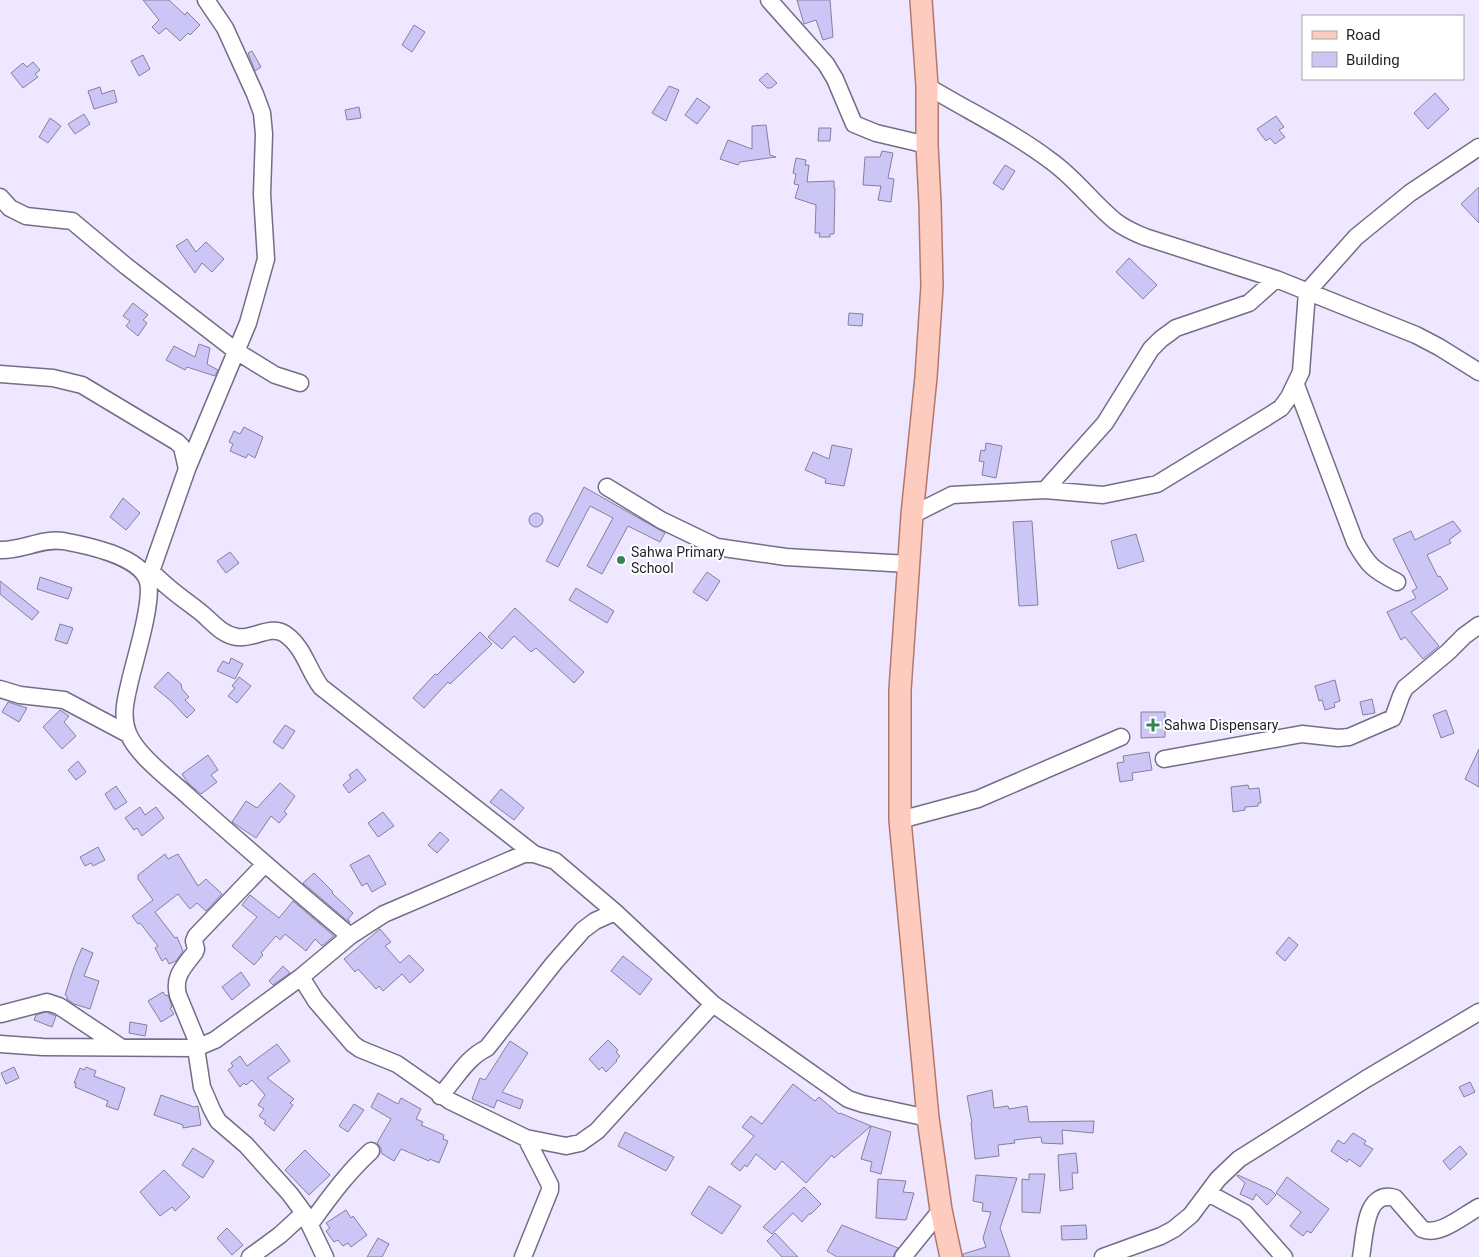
<svg xmlns="http://www.w3.org/2000/svg" width="1479" height="1257" font-family="Roboto,sans-serif">
<style>
.building{fill:#ccc6f6;stroke:#84809c}
.lines{fill:none;stroke-linecap:round;stroke-linejoin:round}
.minor-casing{stroke:#756c86;stroke-width:19}
.major-casing{stroke:#b0796f;stroke-width:24}
.minor{stroke:#fff;stroke-width:16}
.major{stroke:#fdccbf;stroke-width:21}
.poi-dot{fill:#338455;stroke:#fff;stroke-width:2}
.labels{text-anchor:middle;dominant-baseline:central;stroke-width:4;stroke-linejoin:round;paint-order:stroke}
.poi-label{font-size:14px;fill:#231f29;stroke:#fff;text-anchor:start}
</style>
<rect width="100%" height="100%" fill="#efe7ff"/>
<!-- building -->
<path class="building" d="M143,0H169L185,15L187,12L200,25L190,35L188,33L180,41L166,28L159,34L152,27L159,20Z
M797,0H830L833,37L823,40L816,20L804,24Z
M414,25L425,32L412,52L402,45Z
M252,51L261,67L255,71L248,53Z
M143,55L150,69L139,76L131,61Z
M33,62L40,70L35,74L38,77L23,88L11,73L23,63L27,67Z
M767,73L777,83L771,88H767L759,80Z
M669,86L679,90L666,121L652,113Z
M100,87L102,94L114,90L117,102L94,109L88,91Z
M1435,93L1449,109L1428,129L1414,113Z
M697,98L710,107L697,124L685,115Z
M359,107L361,118L347,120L345,110Z
M84,114L90,124L75,134L68,124Z
M1276,116L1284,127L1279,130L1285,137L1275,144L1270,138L1266,141L1257,129Z
M50,118L61,126L48,143L39,137Z
M766,125L770,155L776,157L740,162L738,165L720,159L728,140L752,149V126Z
M819,128H831L830,141H818Z
M882,151L893,153L888,178L894,179L891,202L878,200L881,186L863,185L865,157H880Z
M796,158L806,160L805,165H809L807,182L834,181V188H835L834,234H830V237H819L820,233H815L816,205L795,198L799,185L794,184L796,174L793,173Z
M1005,165L1015,171L1003,190L993,183Z
M1479,187V223L1461,204Z
M187,239L196,252L206,242L224,259L212,272L202,263L195,273L176,246Z
M1129,258L1157,285L1143,299L1116,272Z
M133,303L148,315L143,320L147,323L138,336L126,326L130,321L123,316Z
M849,313L863,314L862,326L848,325Z
M199,344L210,348L207,364L218,370L215,376L187,367L185,370L166,360L174,346L195,357Z
M244,427L263,437L255,458L248,454L246,458L230,451L233,444L229,442L234,431L240,434Z
M986,443L1002,446L996,478L982,475L984,462L979,461L981,450L985,451Z
M832,445L852,449L844,486L825,483L826,479L805,470L813,452L829,459Z
M584,487L665,533L660,542L628,526L602,574L587,566L613,518L590,506L558,567L546,561Z
M123,498L140,513L126,530L110,517Z
M529 520a7 7 0 1 1 14 0a7 7 0 1 1-14 0Z
M1032,521L1038,605L1019,606L1013,522Z
M1453,521L1461,531L1449,540L1451,543L1427,555L1438,577L1440,576L1448,589L1411,612L1439,646L1423,659L1405,637L1401,640L1387,612L1416,598L1412,591L1417,588L1393,539L1411,531L1415,540Z
M1136,534L1144,561L1118,569L1111,541Z
M230,552L239,563L226,573L217,561Z
M707,572L720,581L707,601L693,592Z
M40,577L72,588L68,599L37,589Z
M0,581L39,612L32,620L0,594Z
M576,588L614,611L607,623L569,600Z
M515,608L584,672L574,683L536,648L531,652L514,636L502,649L488,637Z
M60,624L73,628L67,644L55,640Z
M480,632L492,644L450,684L448,682L424,708L413,698L435,674L437,675Z
M231,658L243,664L235,679L217,671L223,661L229,664Z
M168,672L181,684L182,689L189,697L185,700L195,710L187,718L171,701L154,687Z
M239,677L251,686L237,703L228,696L235,688L232,686Z
M1335,680L1340,701L1334,703L1335,707L1325,710L1322,700L1319,701L1315,686Z
M1372,699L1375,713L1363,715L1360,702Z
M8,702L27,708L19,722L2,712Z
M60,710L69,716L64,722L76,736L62,749L43,727Z
M1446,710L1454,733L1441,738L1433,715Z
M1141,712H1165V737L1141,738Z
M285,725L295,731L283,749L273,742Z
M1479,749V787L1465,779Z
M1149,752L1152,770L1132,773L1133,780L1120,782L1117,763L1124,762L1123,756Z
M208,755L218,770L211,775L217,782L201,794L188,783L182,774Z
M78,761L86,772L76,780L68,770Z
M357,769L366,780L349,793L343,785L351,778L349,775Z
M280,783L295,796L284,812L287,814L279,823L271,816L256,838L232,822L246,801L257,808Z
M1248,785L1249,789L1259,788L1261,803H1258V806L1245,807V810L1233,812L1231,787Z
M116,786L127,802L115,810L105,794Z
M501,789L524,808L514,820L490,802Z
M140,807L145,815L156,807L164,818L142,836L137,828L134,830L125,818Z
M383,812L394,826L378,837L368,823Z
M440,832L449,840L437,853L428,845Z
M98,847L105,860L93,866L91,863L85,866L80,857Z
M165,854L168,859L178,854L198,886L206,879L222,894L206,911L197,903L190,909L178,894L155,912L175,938L177,937L183,951L176,961L169,964L166,958L162,961L155,948L158,946L140,923L138,924L132,916L153,900L138,879V875Z
M369,855L386,884L372,892L367,883L362,886L350,865Z
M314,873L333,892L332,893L353,913L348,919L350,923L303,883Z
M250,895L279,918L293,901L334,936L322,946L315,939L306,951L285,934L280,940L276,936L261,953L263,955L254,965L232,946L257,917L242,905Z
M380,929L391,942L385,946L400,963L409,955L424,970L410,983L402,974L383,991L379,986L376,989L358,969L355,972L344,959Z
M1289,937L1298,945L1285,961L1276,953Z
M82,948L93,953L84,976L99,981L90,1009L74,1004L67,999V996L65,995L74,967Z
M623,956L652,979L640,995L611,971Z
M283,966L290,973L273,985L269,981Z
M241,972L250,985L232,1000L222,987Z
M163,992L166,996L168,995L172,1007L170,1008L174,1014L161,1022L148,1001Z
M46,1012L56,1016L52,1027L34,1020L36,1015Z
M130,1022L147,1025L145,1036L129,1033Z
M608,1040L618,1050L616,1052L620,1056L616,1060L617,1061L606,1072L602,1067L599,1070L589,1059Z
M510,1041L528,1053L502,1092L523,1100L520,1109L497,1100L494,1108L472,1099L480,1078L485,1080Z
M277,1044L290,1061L267,1078L294,1099L290,1103L293,1105L274,1131L264,1123L266,1121L259,1116L264,1109L258,1105L265,1095L252,1080L246,1085L244,1083L240,1087L228,1070L233,1066L231,1063L240,1056L247,1066Z
M14,1067L19,1078L6,1084L1,1073Z
M86,1067L96,1071L94,1076L125,1088L118,1110L106,1106L108,1101L75,1087L76,1083H74L80,1068L84,1070Z
M1470,1082L1475,1092L1464,1097L1459,1087Z
M793,1084L815,1101L819,1097L839,1114L840,1113L871,1126L834,1158L832,1155L806,1183L782,1161L775,1170L756,1154L747,1167L745,1165L740,1171L731,1164L754,1136L742,1127L751,1116L762,1124Z
M992,1090L994,1108L1008,1106L1009,1109L1027,1106L1029,1122L1094,1121L1093,1133L1062,1130L1063,1144L1042,1143L1041,1137L1014,1140L1015,1143L998,1145L999,1156L975,1159L971,1123H972L967,1096Z
M378,1093L398,1104L401,1098L421,1109L416,1119L423,1122L421,1125L444,1135L443,1139L448,1141L439,1163L430,1159L429,1161L401,1149L394,1161L381,1153V1148L377,1143L391,1119L371,1107Z
M161,1095L194,1107L198,1106L201,1125L183,1128V1125L154,1115Z
M354,1104L364,1110L348,1132L339,1126Z
M871,1126L891,1132L881,1174L870,1171L872,1162L861,1159Z
M625,1132L674,1157L666,1171L618,1146Z
M1353,1133L1366,1141L1364,1144L1373,1149L1360,1167L1349,1159L1347,1162L1331,1151L1338,1140L1344,1144Z
M1460,1146L1467,1154L1450,1170L1443,1161Z
M193,1148L214,1161L203,1178L182,1165Z
M305,1150L330,1175L309,1195L285,1170Z
M1076,1153L1078,1173H1072L1073,1189L1060,1191L1058,1155Z
M164,1170L190,1197L175,1211L172,1207L160,1216L140,1192Z
M1029,1174H1045L1040,1213L1022,1212V1179L1029,1180Z
M976,1175L1017,1178L1000,1228L1010,1257H963V1254L986,1247L983,1238L991,1212L982,1211L983,1203L973,1201Z
M1238,1175L1271,1190L1276,1195L1267,1205L1256,1194L1253,1200L1240,1194L1245,1183L1237,1176Z
M1287,1177L1329,1209L1311,1233L1307,1231L1303,1236L1290,1226L1301,1212L1276,1193Z
M878,1179L906,1181L903,1192L914,1193L906,1220L876,1218Z
M709,1186L741,1206L722,1234L691,1214Z
M804,1187L821,1204L811,1214H809L802,1222L793,1213L772,1234L763,1227Z
M346,1210L351,1218L353,1216L367,1235L351,1247L348,1243L343,1246L338,1240L334,1242L326,1231L330,1228L326,1223Z
M842,1225L898,1248L893,1257H837L827,1251Z
M1086,1225L1087,1239L1062,1240L1061,1226Z
M227,1228L243,1245L232,1255L217,1238Z
M775,1233L798,1257H782L767,1241Z
M378,1238L389,1244L382,1257H367Z"/>
<g class="lines">
<!-- minor casing -->
<g class="minor-casing">
<path id="minor" d="M769,0L826,64L835,79L854,124L876,133L927,145
M927,86C968,111 1013,132 1051,161C1075,178 1092,202 1115,221C1124,228 1135,233 1145,237L1276,279L1416,335L1439,347L1479,372
M0,197L10,208L26,216L72,221L126,266L236,351L275,375L300,383
M0,374L53,378L82,385L177,442L182,447L187,469
M1296,385L1355,542C1368,565 1373,570 1397,582
M607,487L661,520L717,547L786,557L908,564
M1045,490L1105,423L1151,349L1161,339L1176,328L1249,303L1276,279
M912,515L952,495L1045,490L1103,495L1157,484L1270,415L1281,408L1289,397L1301,372L1307,292L1356,237L1410,193L1479,147
M0,550C22,551 41,538 63,541C85,545 141,556 148,582C153,602 135,659 130,681C126,698 121,716 128,733C137,756 172,781 190,798C243,845 296,891 350,936
M152,572C167,588 182,598 199,611C211,620 221,635 237,637C252,640 271,624 285,634C304,647 308,670 321,687L534,854
M148,580L187,469L248,323L266,259L262,194L264,134L262,113L255,94L225,28L206,0
M0,689L20,695L64,700L128,734
M1164,759L1302,734L1338,738L1349,737L1393,718L1401,696L1405,688L1448,652L1464,636L1479,625
M900,820L978,799L1121,737
M301,977L316,1001L353,1044L360,1049L397,1064L450,1101L526,1138L566,1146L580,1143L597,1131L713,1004
M1,1014L47,1002L59,1006L119,1046
M0,1044L43,1047L196,1048L215,1040L301,977L350,936L384,914L524,854H534L555,861L615,912L713,1004L848,1099L863,1104L928,1118
M199,1046L178,995C173,976 184,967 195,952L196,949L194,941L196,936L265,864
M196,1048L202,1087L212,1110L218,1121L246,1145L290,1194L304,1213L325,1257
M440,1096C456,1079 466,1058 487,1048L554,963L583,930L595,921L615,912
M1208,1193L1245,1213L1284,1257
M310,1224C330,1197 346,1174 371,1151
M250,1257L280,1235L304,1213
M523,1257L550,1190V1185L526,1138
M903,1257L941,1210
M1103,1257L1161,1236L1174,1229L1191,1215L1218,1179L1239,1159L1366,1079L1479,1012
M1361,1257C1365,1237 1364,1189 1395,1198L1422,1229C1439,1237 1464,1215 1479,1207"/>
</g>
<!-- major casing -->
<g class="major-casing">
<path id="major" d="M921,0L927,86V145L930,203L932,286L926,377L912,515L900,690V820L928,1118L941,1210L951,1257"/>
</g>
<!-- minor -->
<use href="#minor" class="minor"/>
<!-- major -->
<use href="#major" class="major"/>
</g>
<!-- markers -->
<g class="poi-dot">
<circle cx="621" cy="560" r="5"/>
<path d="M1150.5 717.5h5v5h5v5h-5v5h-5v-5h-5v-5h5z"/>
</g>
<g class="labels">
<!-- poi labels -->
<g class="poi-label">
<text x="631" y="552">Sahwa Primary<tspan x="631" dy="16">School</tspan></text>
<text x="1164" y="725">Sahwa Dispensary</text>
</g>
</g>
<!-- legend -->
<rect x="1302" y="15" width="162" height="65" fill="#ffffff" stroke="#a7a5a9"/>
<rect x="1312" y="31" width="25" height="8" fill="#fdccbf" stroke="#a7a5a9"/>
<text x="1346" y="40" font-size="15" fill="#231f29">Road</text>
<rect x="1312" y="52" width="25" height="15" fill="#ccc6f6" stroke="#a7a5a9"/>
<text x="1346" y="65" font-size="15" fill="#231f29">Building</text>
</svg>
